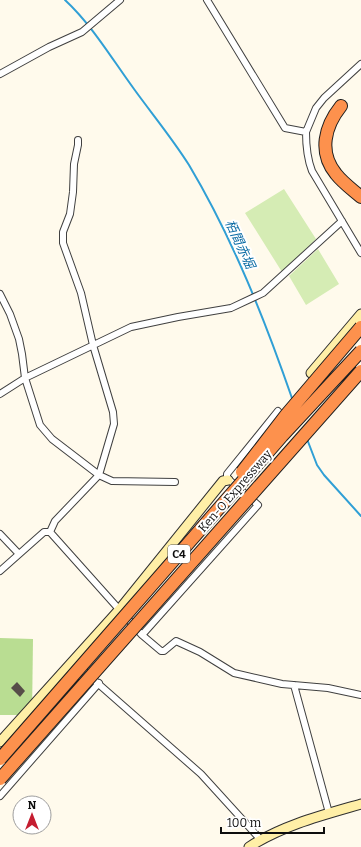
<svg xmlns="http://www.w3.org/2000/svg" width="361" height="847" font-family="Bitter,'Noto Sans JP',serif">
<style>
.green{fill:#d5ecb4}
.forest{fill:#b9dd92}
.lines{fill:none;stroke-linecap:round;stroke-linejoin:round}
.stream{stroke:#309fd5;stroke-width:2}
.building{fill:#564d48}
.street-casing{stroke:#404040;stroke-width:8}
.secondary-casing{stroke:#2f2f2f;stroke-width:11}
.highway-casing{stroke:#1e1e1e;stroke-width:14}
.street{stroke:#fff;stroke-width:6}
.secondary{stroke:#ffefa7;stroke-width:9}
.highway{stroke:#fd914d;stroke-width:12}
.highway-bridge-casing{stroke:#1e1e1e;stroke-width:14;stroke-linecap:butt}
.highway-bridge{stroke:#fd914d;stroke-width:12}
.labels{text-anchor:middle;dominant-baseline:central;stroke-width:4;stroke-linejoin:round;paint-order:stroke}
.shield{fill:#fff;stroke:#565656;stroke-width:1}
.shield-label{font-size:11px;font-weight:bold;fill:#0d0d0d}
.street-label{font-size:12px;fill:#0d0d0d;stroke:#fff}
.water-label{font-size:13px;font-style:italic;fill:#0f6ea6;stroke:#fff}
</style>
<rect width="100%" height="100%" fill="#fffaec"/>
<!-- green -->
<path class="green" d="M284,189L316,239L282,272L245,213Z
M318,249L339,284L306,305L289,276Z"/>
<!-- forest -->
<path class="forest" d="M0,638L33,639L32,715H0Z"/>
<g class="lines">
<!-- stream -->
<path class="stream" d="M65,0C92,25 112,59 134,89C152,114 172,138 189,165C233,239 265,320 293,401
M307,439L317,465L324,475L361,516"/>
</g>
<!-- building -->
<path class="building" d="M17,682L25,691L20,697L11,688Z"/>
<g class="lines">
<!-- street casing -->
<g class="street-casing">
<path id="street" d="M207,0L285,128L306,132C306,147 307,158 312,171L361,253
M0,74L49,47L82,32L120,0
M306,132L316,108L324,98L361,64
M0,294L10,314L19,339L22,354L25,378L40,425L52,439L99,475L112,481L175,482
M0,394L25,378L131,327L178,317L231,308L263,293L342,221
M50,532L55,521L99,475L114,424L113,412L93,345L81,293L63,243V232L70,214L73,192L74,164L78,145V140
M50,532L142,635L161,651H164L176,641L200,652L234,673L282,684L328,688L361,695
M0,534L19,554
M0,571L44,532H50
M142,635L258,505L227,478V474L278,411
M78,666L201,774L261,840
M294,685L329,813
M0,796L99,683"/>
</g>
<!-- secondary casing -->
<g class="secondary-casing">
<path id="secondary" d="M311,373L361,314
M0,742L119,610L223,481L228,480
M249,847C283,825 323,815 361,804"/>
</g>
<!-- highway casing -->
<g class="highway-casing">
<path id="highway" d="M341,106C325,126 318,152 336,174C343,183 353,190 361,197"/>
</g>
<!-- street -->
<use href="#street" class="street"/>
<!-- secondary -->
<use href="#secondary" class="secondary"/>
<!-- highway -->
<use href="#highway" class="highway"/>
<!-- highway-bridge casing -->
<g class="highway-bridge-casing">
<path id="highway-bridge" d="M242,472L286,415L361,327
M0,759L282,436L361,351
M0,779L361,371"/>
</g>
<!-- highway-bridge -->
<use href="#highway-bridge" class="highway-bridge"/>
</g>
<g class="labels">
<!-- shield labels -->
<rect class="shield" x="168" y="545" width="22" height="18" rx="3"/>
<g class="shield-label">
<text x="179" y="554">C4</text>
</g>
<!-- street labels -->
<g class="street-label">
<text transform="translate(235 491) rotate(-49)">Ken-O Expressway</text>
</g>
<!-- water labels -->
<g class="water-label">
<text transform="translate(240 244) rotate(65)">栢間赤堀</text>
</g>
</g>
<!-- north arrow -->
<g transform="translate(32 815)"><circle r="19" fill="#ffffff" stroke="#9e9e9e"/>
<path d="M0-3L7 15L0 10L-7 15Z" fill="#c51d30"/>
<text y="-6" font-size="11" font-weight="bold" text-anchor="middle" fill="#0d0d0d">N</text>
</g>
<!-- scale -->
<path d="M221 827v6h103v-6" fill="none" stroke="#0d0d0d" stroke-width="2"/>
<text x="227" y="827" font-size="12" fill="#0d0d0d" stroke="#ffffff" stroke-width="3" paint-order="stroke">100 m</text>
</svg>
